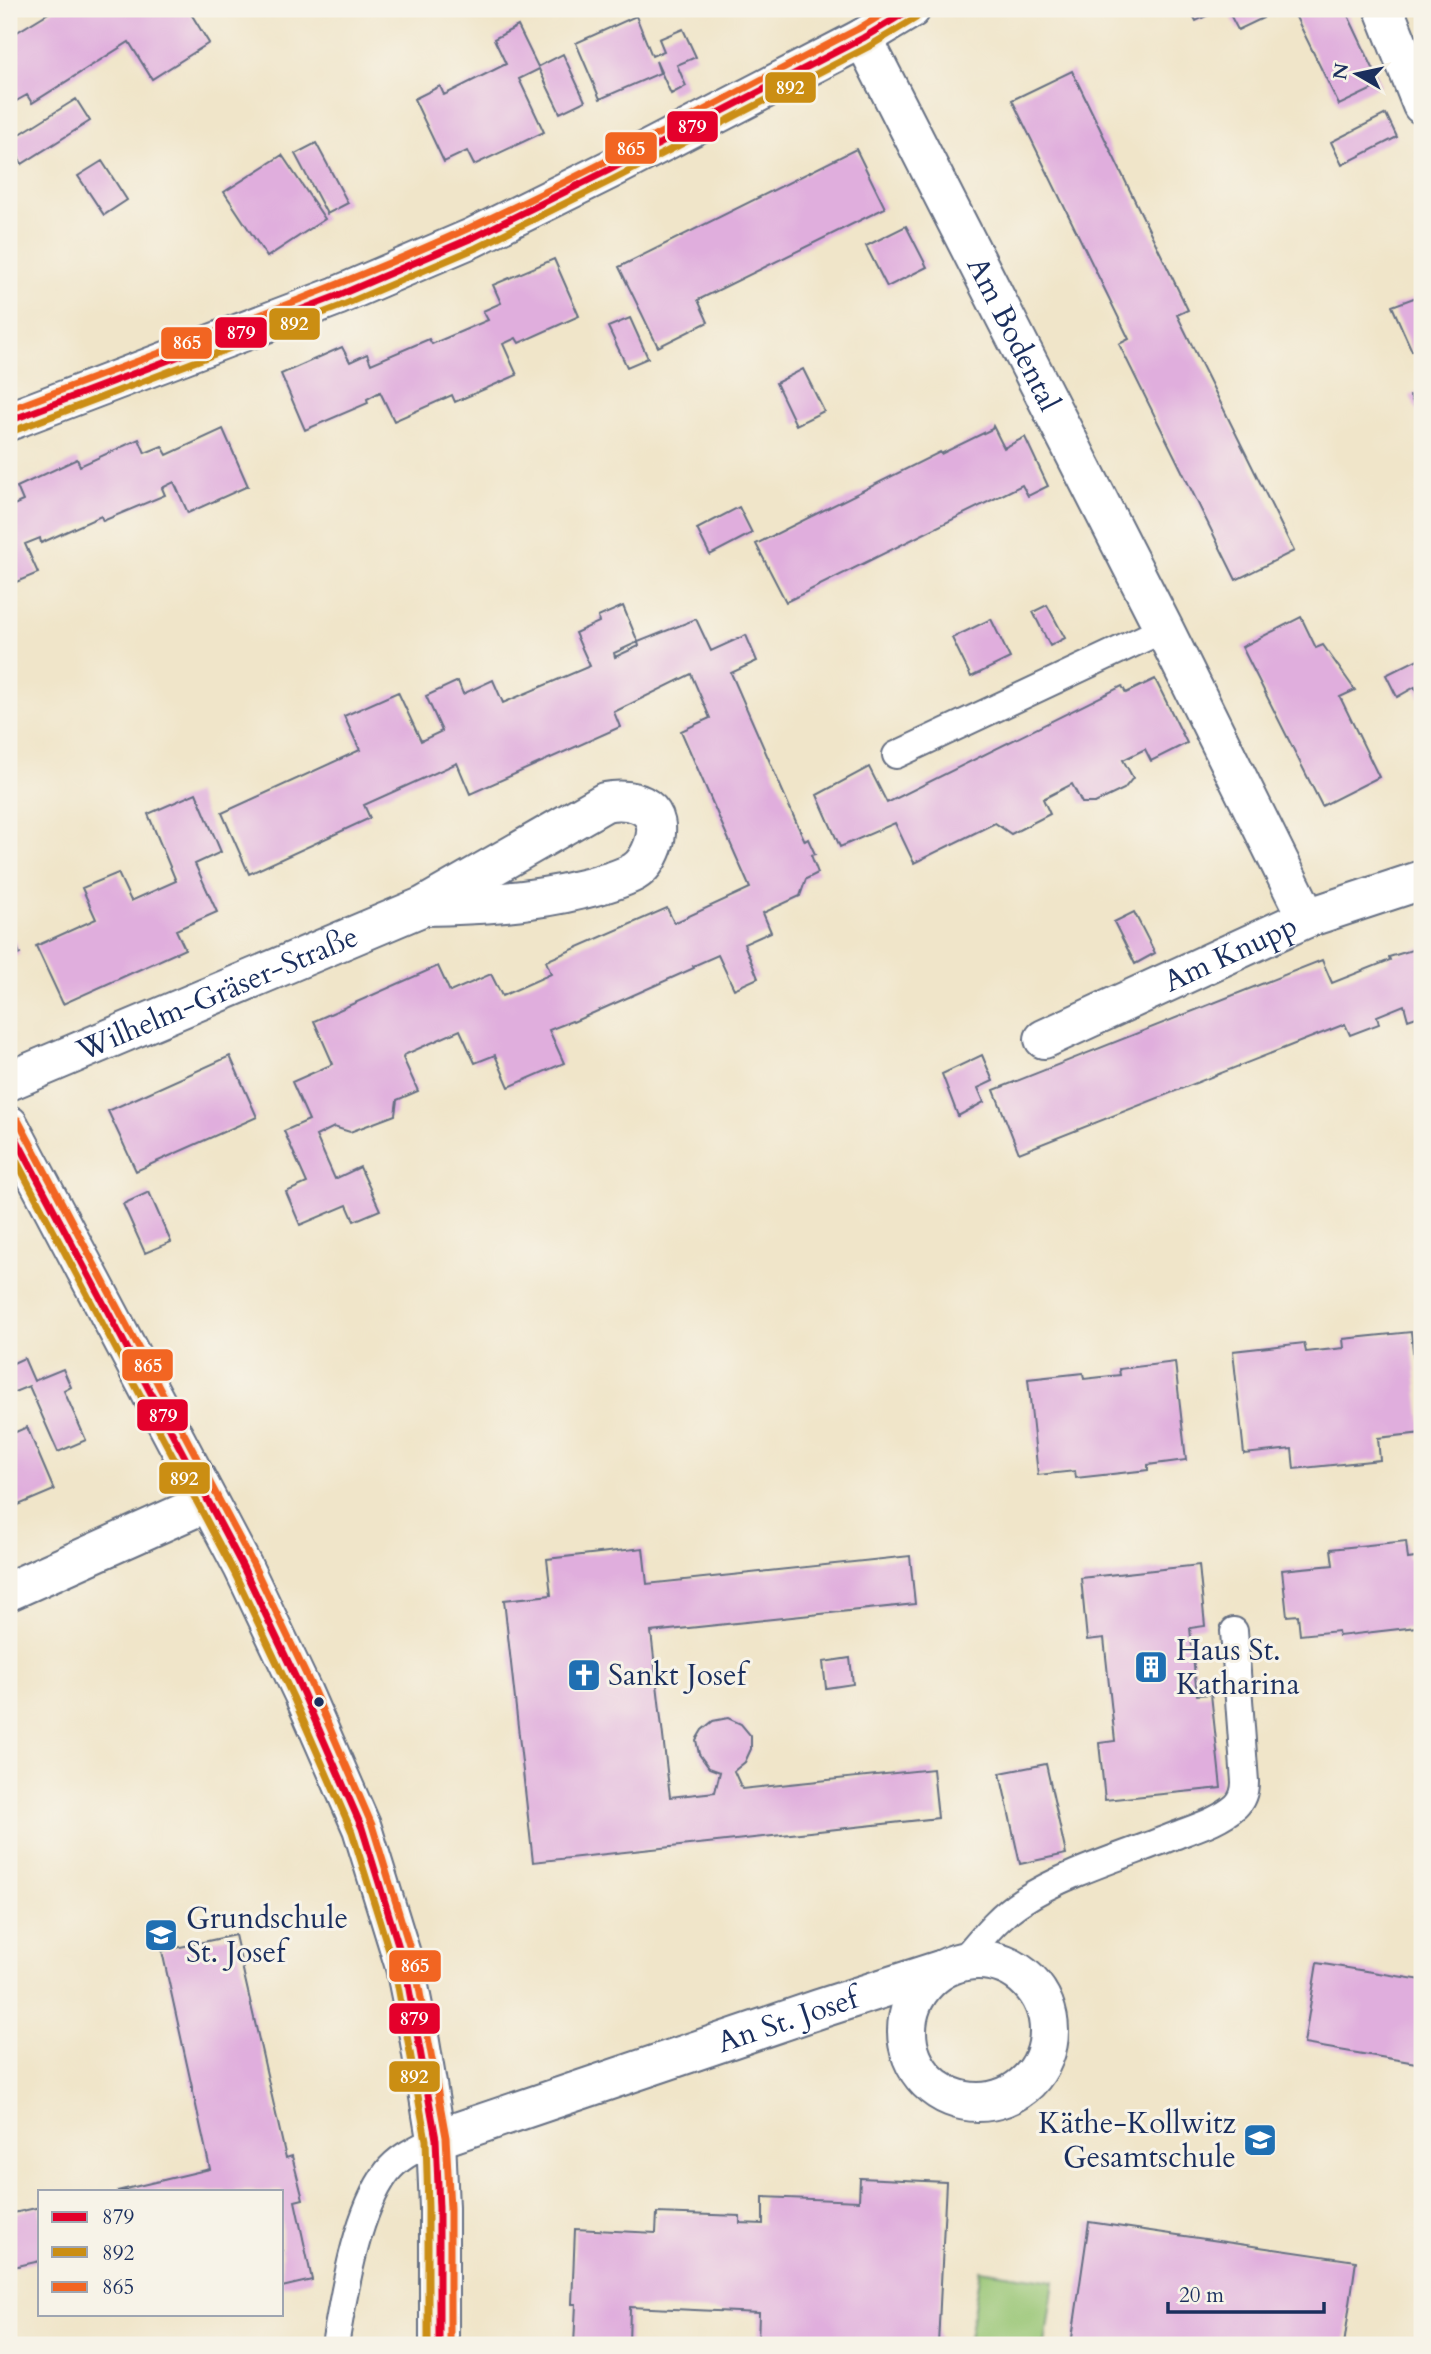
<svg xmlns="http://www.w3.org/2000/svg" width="1431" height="2354" font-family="Cardo,serif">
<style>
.green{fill:#97c573;stroke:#597a68;stroke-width:2}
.building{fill:#e0aedd}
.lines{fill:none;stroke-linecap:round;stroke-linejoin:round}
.lane-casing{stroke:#666f83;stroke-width:30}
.street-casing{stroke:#666f83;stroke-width:42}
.lane{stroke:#fff;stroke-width:26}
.street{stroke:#fff;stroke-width:38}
.bus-1-casing{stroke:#f7f3e8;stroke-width:12}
.bus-2-casing{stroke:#f7f3e8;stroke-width:12}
.bus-3-casing{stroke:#f7f3e8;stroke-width:12}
.bus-1{stroke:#e4002b;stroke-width:7}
.bus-2{stroke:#cb8e13;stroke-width:7}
.bus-3{stroke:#f26522;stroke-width:7}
.bus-dot{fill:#1b2f5e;stroke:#f7f3e8;stroke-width:2.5}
.labels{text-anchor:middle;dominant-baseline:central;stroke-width:6;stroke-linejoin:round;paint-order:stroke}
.street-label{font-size:30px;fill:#1b2f5e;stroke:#f7f3e8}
.poi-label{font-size:30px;fill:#1b2f5e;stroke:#f7f3e8;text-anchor:start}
.line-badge{stroke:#f7f3e8;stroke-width:2.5}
.badge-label{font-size:19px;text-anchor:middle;font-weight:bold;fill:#fff}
</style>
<rect width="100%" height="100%" fill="#f7f3e8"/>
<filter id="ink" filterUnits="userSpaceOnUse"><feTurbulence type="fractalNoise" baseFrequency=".0143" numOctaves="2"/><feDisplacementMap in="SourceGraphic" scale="14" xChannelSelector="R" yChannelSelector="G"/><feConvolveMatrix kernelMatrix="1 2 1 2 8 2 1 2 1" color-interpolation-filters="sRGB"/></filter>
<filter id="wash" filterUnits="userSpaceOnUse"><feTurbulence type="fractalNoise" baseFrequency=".00686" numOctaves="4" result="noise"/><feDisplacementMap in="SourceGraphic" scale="28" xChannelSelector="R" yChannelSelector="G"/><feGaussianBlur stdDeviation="1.57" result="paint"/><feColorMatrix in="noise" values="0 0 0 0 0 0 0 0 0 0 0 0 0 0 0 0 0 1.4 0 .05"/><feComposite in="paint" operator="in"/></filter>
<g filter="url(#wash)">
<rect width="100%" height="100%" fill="#f0e5c9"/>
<!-- green -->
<path class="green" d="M980,2270L1054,2281L1045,2345H968Z"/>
<g id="blocks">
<!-- building -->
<path class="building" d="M55,9H188L209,43L152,79L129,42L32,103L27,95L9,105V37Z
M1190,9H1221L1196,21Z
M1227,9H1258L1263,18L1238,30Z
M1292,9H1345L1381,85L1339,105Z
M636,16L652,56L664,51L659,39L683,29L696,57L677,65L686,86L671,94L656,61L660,73L600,99L576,43Z
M518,26L538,67L563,54L585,101L560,113L539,69L519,79L544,132L474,165L467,151L444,162L414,99L440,86L444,95L506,64L494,39Z
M1072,71L1188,310L1177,315L1294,551L1236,580L1119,344L1129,339L1012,100Z
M76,99L90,121L22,164L9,141Z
M1386,114L1397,137L1342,165L1331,142Z
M316,143L348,203L327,214L295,154Z
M856,149L885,208L698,300L708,322L658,347L619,267Z
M282,155L325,219L267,257L224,192Z
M102,161L127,200L104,215L78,176Z
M906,226L927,267L887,287L866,246Z
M554,259L579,316L519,343L516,338L503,344L517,375L455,402L452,395L394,421L380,392L367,399L368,403L305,430L281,374L342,347L350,362L367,354L371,364L429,339L432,344L488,320L483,311L501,303L493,285Z
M1422,295V347L1412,351L1392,306Z
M630,318L648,358L627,367L608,327Z
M803,369L824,411L796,425L776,383Z
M1422,389V422L1410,396Z
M993,426L1004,448L1025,437L1048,486L1028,496L1022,485L786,602L756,544L940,452L941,454L992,429Z
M223,429L248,486L188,513L174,482L162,488L165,495L103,521L101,516L41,543L40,538L25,544L38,573L9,585V507L23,501L17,487L77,459L80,466L139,439L145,453L162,446L167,455Z
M739,507L752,533L710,555L697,529Z
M1047,605L1065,638L1050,646L1033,612Z
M623,606L638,642L614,653L615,657L639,646L638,642L696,619L711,651L746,635L757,661L731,673L797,824L805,841L808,839L815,854L811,855L818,873L806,879L800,896L763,913L771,932L744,944L758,978L734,989L718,955L693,966L694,968L573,1022L572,1021L549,1030L564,1063L509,1087L495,1055L475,1063L460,1030L404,1055L403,1058L418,1091L397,1100L395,1115L350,1132L334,1127L316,1136L335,1179L360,1167L380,1210L354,1221L347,1205L300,1225L286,1192L307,1183L284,1131L309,1120L292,1082L333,1064L314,1021L438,966L450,992L491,974L502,996L551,974L546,961L667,908L674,923L750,888L681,731L710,718L691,674L614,712L620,727L470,794L457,763L364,805L370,818L249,874L222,813L360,750L344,716L398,692L421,741L442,731L426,696L458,681L463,694L493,680L503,703L590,666L575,633L599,622L598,617Z
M1301,617L1316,648L1323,645L1355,690L1340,697L1379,777L1322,806L1242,647Z
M991,619L1010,658L971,677L952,638Z
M1422,657V702L1415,687L1397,697L1386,675Z
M1155,679L1187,743L1151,761L1145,749L1123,760L1133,778L1124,789L1095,803H1082L1072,784L1043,799L1050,814L1011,834L995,823L914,863L895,823L840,847L817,795L869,767L887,803L1122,686L1126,693Z
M196,793L221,852L195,864L217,912L176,930L185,949L63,1004L36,946L96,919L82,888L118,873L131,901L176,881L148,814Z
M1134,912L1155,953L1135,964L1114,922Z
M9,929L20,954L9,959Z
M1422,947V1015L1408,1020L1404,1005L1377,1016L1379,1024L1350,1035L1345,1024L1019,1153L994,1090L1322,960L1332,983L1390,960L1389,957Z
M982,1055L993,1081L978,1088L984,1102L958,1116L942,1074Z
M230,1056L257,1117L136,1171L108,1111Z
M149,1192L171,1242L145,1253L123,1204Z
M1411,1332L1422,1433L1378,1438L1380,1460L1294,1469L1292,1449L1244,1454L1233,1351L1304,1343L1306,1352L1344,1348L1343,1339Z
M24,1358L34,1381L63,1369L71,1387L64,1391L86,1440L58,1452L29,1386L12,1393L9,1386V1365Z
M1175,1362L1186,1460L1148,1465V1470L1076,1478L1075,1471L1038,1475L1028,1379L1083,1373L1084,1379L1120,1375L1119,1369Z
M27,1427L54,1490L9,1509V1435Z
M1406,1541L1408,1559L1422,1557V1622L1416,1623V1627L1339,1636L1338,1631L1300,1635L1298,1615L1287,1616L1282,1570L1333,1565L1331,1549Z
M643,1548L647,1584L910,1556L915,1604L651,1632L670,1797L715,1792L720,1772L709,1768L699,1754L696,1740L702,1730L713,1721L728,1718L741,1724L751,1736V1749L745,1762L734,1771L742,1789L933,1769L938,1818L533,1862L504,1600L551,1595L547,1559Z
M1199,1565L1205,1626L1190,1628L1197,1695L1211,1694L1221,1788L1105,1800L1099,1743L1115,1741L1104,1638L1087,1640L1081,1578Z
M850,1658L853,1684L826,1688L823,1662Z
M1046,1764L1066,1854L1020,1864L1000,1773Z
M235,1935L286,2158L292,2156L303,2199L295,2201L312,2280L282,2287V2191H117L210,2169L162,1951Z
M1317,1963L1422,1980V2064L1304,2044Z
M860,2178L946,2182L938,2345H758L759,2313L630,2307L629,2345H574L576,2304H572L575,2229L656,2233L657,2213L740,2216V2223L763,2224V2197L859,2201Z
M40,2207V2261L9,2268V2214Z
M1089,2222L1356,2261L1344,2345H1071Z"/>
</g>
</g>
<g filter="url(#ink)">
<use href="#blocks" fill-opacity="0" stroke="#666f83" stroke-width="2"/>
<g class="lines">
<!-- lane casing -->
<g class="lane-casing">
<path id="lane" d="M896,755L1164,629
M962,1961C980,1940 998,1916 1022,1901C1065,1873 1126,1855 1174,1836C1194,1828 1219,1821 1236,1806C1243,1799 1245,1791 1245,1782L1234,1631
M335,2345C344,2294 356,2213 387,2172C399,2156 419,2148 436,2139"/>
</g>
<!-- street casing -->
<g class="street-casing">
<g id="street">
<path d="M1384,9L1422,105"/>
<path id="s1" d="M863,38L1164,629L1307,918"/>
<path d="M9,421L337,296L472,238L609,170L863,38L911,9"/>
<path id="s2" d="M1044,1039L1307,918L1422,880"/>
<path id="s3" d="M9,1081L424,906L605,802C637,796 666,809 653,846C649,857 644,866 634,872C619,880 600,885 583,889C531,902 478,905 424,906"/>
<path d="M9,1125L243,1567L303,1693L362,1828L405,1967L419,2036L436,2139L439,2208V2345"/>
<path d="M9,1591L208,1502"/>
<circle cx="978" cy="2031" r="71"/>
<path id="s4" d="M436,2139L819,2009L940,1970"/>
</g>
</g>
<!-- lane -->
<use href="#lane" class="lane"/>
<!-- street -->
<use href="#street" class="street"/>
<!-- bus-1 casing -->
<g class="bus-1-casing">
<path id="bus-1" d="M9,421L337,296L472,238L609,170L863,38L911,9
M9,1125L243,1567L303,1693L362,1828L405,1967L436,2139L439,2208V2345"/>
</g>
<!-- bus-2 casing -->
<g class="bus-2-casing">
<path id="bus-2" d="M13,431L341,306L476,248L614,179L868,47L916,18
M9,1147L234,1572L293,1697L352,1832L395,1970L426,2140L428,2208V2345"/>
</g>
<!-- bus-3 casing -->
<g class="bus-3-casing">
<path id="bus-3" d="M9,410C162,351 317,297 467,229C600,168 728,96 858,29L891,9
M18,1120L252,1562L313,1689L372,1825L415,1965L446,2137L450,2208V2345"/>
</g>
<!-- bus-1 -->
<use href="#bus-1" class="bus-1"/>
<!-- bus-2 -->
<use href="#bus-2" class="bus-2"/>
<!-- bus-3 -->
<use href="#bus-3" class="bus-3"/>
</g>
</g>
<!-- icons -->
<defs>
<g id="building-square" transform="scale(1.75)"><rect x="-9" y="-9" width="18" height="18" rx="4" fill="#1f6fb2" stroke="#f7f3e8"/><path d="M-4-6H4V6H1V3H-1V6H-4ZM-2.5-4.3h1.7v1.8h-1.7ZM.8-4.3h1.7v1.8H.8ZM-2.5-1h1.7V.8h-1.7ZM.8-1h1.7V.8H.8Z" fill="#fff"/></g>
<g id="church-square" transform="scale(1.75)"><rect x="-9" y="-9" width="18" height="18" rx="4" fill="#1f6fb2" stroke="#f7f3e8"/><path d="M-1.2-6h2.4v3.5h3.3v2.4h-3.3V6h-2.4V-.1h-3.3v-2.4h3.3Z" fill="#fff"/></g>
<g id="school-square" transform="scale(1.75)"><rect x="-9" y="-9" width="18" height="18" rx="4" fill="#1f6fb2" stroke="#f7f3e8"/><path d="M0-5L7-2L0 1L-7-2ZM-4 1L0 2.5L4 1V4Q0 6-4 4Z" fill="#fff"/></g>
</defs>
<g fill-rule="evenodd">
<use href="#building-square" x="1151" y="1667"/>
<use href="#church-square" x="584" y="1675"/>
<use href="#school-square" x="161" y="1935"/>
<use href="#school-square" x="1260" y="2140"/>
</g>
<!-- markers -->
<circle class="bus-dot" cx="319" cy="1702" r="6"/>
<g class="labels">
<!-- street labels -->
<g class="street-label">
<text stroke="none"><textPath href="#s1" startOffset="332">Am Bodental</textPath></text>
<text stroke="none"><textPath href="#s2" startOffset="205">Am Knupp</textPath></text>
<text stroke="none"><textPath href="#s3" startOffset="226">Wilhelm-Gräser-Straße</textPath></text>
<text stroke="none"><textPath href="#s4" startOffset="371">An St. Josef</textPath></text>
</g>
<!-- poi labels -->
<g class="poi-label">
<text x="1176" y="1650">Haus St.<tspan x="1176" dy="34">Katharina</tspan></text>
<text x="608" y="1675">Sankt Josef</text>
<text x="186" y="1918">Grundschule<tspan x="186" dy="34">St. Josef</tspan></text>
<text x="1236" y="2123" text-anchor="end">Käthe-Kollwitz<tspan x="1236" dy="34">Gesamtschule</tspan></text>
</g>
</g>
<g class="line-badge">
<rect x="764" y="71" width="53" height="33" rx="7" fill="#cb8e13"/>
<rect x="666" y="110" width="53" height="33" rx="7" fill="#e4002b"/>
<rect x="604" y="131" width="54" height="34" rx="7" fill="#f26522"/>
<rect x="268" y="307" width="53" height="34" rx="7" fill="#cb8e13"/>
<rect x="214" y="316" width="54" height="33" rx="7" fill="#e4002b"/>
<rect x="160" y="326" width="53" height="34" rx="7" fill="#f26522"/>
<rect x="121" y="1348" width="53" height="34" rx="7" fill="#f26522"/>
<rect x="136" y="1398" width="53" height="34" rx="7" fill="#e4002b"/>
<rect x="158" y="1461" width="53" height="34" rx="7" fill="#cb8e13"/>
<rect x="388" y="1949" width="54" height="34" rx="7" fill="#f26522"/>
<rect x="388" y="2002" width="53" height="33" rx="7" fill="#e4002b"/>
<rect x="388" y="2060" width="53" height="33" rx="7" fill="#cb8e13"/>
</g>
<g class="badge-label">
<text x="790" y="94">892</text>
<text x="692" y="133">879</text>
<text x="631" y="155">865</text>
<text x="294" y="330">892</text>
<text x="241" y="339">879</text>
<text x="187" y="349">865</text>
<text x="148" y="1372">865</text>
<text x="163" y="1422">879</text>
<text x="184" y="1485">892</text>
<text x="415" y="1972">865</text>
<text x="414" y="2025">879</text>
<text x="414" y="2083">892</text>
</g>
<!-- margin -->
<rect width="1431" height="2354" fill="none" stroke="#f7f3e8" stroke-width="35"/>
<!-- legend -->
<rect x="38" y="2190" width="245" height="126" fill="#f7f3e8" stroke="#9fa5b1" stroke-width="2"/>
<rect x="52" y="2212" width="35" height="10" fill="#e4002b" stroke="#9fa5b1" stroke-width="2"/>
<text x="102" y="2224" font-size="21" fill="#1b2f5e">879</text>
<rect x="52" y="2247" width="35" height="10" fill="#cb8e13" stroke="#9fa5b1" stroke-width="2"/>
<text x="102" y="2260" font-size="21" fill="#1b2f5e">892</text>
<rect x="52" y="2282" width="35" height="10" fill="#f26522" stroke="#9fa5b1" stroke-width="2"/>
<text x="102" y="2294" font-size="21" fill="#1b2f5e">865</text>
<!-- north arrow -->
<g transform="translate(1357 74) rotate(279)" stroke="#f7f3e8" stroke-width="5" paint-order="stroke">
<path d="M0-5L12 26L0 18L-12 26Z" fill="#1b2f5e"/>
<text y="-10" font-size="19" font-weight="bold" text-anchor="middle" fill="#1b2f5e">N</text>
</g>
<!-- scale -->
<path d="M1168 2302v10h156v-10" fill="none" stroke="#1b2f5e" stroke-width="3.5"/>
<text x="1179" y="2302" font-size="21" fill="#1b2f5e" stroke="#f7f3e8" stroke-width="5" paint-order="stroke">20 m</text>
</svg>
